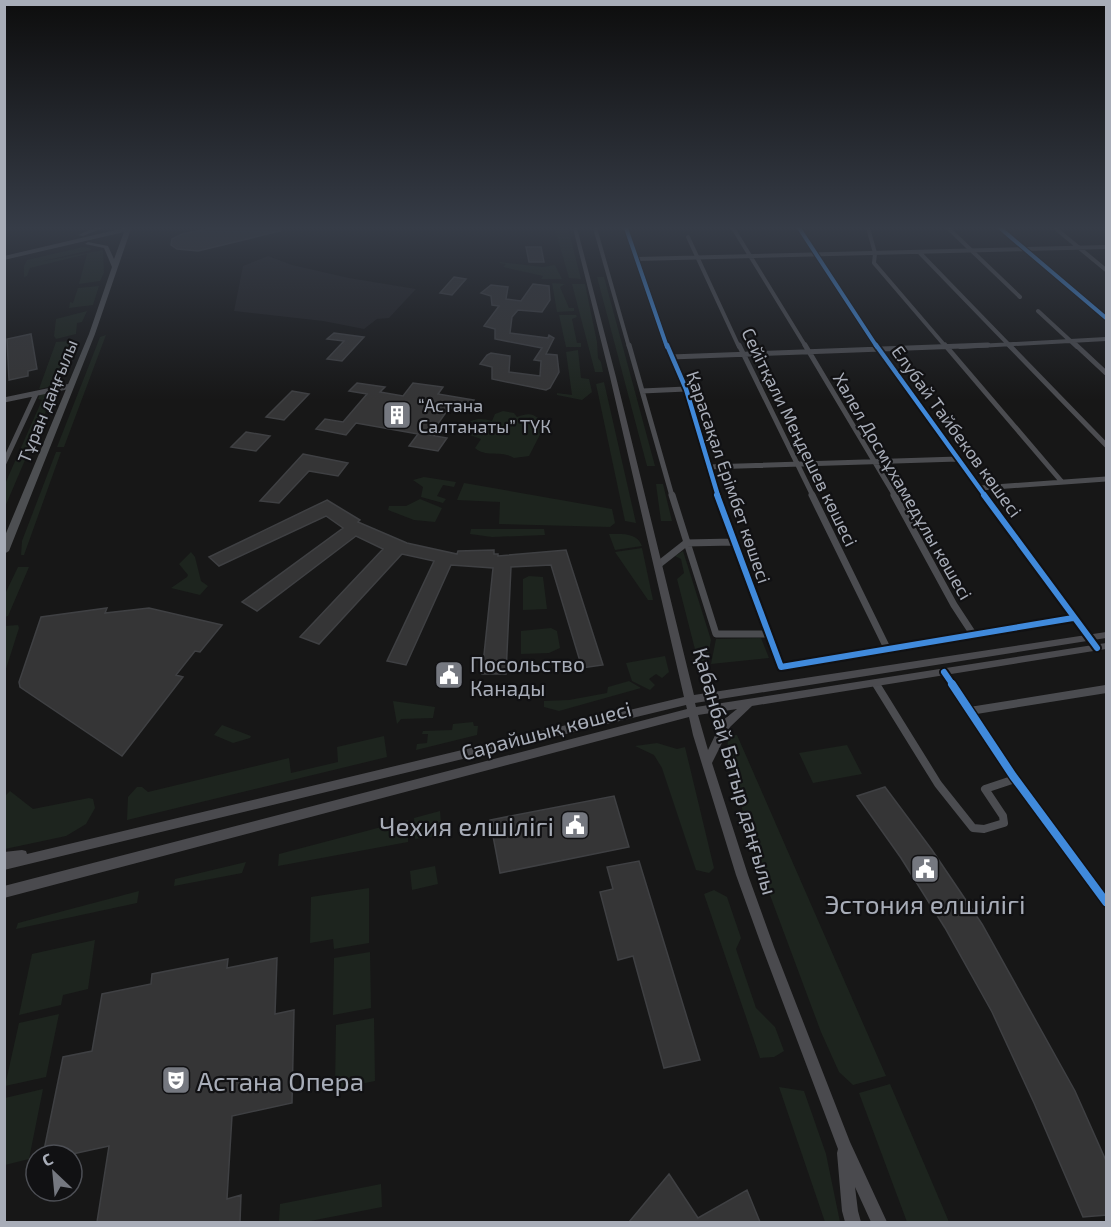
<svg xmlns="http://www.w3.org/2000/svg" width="1111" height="1227" font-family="'Exo 2',sans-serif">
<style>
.built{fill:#212123}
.green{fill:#1d241e}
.building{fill:#353536;stroke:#3f4043;stroke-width:1.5}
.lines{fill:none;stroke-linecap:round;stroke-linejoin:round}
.street-far3{stroke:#4b4c50;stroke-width:4}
.street-far2{stroke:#4b4c50;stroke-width:5}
.street-far1{stroke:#4b4c50;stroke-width:7}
.street{stroke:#4b4c50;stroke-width:8}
.secondary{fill:#4a4a4e;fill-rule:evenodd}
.primary{fill:#4d4f52;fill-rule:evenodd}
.cycleway-far3-casing{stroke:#111113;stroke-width:6}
.cycleway-far2-casing{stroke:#111113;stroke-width:8}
.cycleway-far1-casing{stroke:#111113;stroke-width:10}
.cycleway-casing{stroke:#111113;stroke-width:11}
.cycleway-far3{stroke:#408adc;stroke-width:4}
.cycleway-far2{stroke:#408adc;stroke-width:4.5}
.cycleway-far1{stroke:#408adc;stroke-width:6}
.cycleway{stroke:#408adc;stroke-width:8}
.labels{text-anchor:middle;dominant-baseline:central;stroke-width:4.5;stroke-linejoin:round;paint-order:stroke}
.far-street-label{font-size:18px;fill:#a8adb8;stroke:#111113}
.far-poi-label{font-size:18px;fill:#a8adb8;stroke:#111113;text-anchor:start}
.poi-label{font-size:21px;fill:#a8adb8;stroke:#111113;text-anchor:start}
.street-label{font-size:21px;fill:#a8adb8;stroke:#111113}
.near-poi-label{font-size:26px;fill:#a8adb8;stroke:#111113;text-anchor:end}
</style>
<rect width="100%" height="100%" fill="#171717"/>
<!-- built -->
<path class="built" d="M268,256L292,265L349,278L416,289L389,318L377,319L364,329L323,321L234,311L243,266Z"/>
<!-- green -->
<path class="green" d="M568,228L581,279L569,278L555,229Z
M83,247L90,248L91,250L39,262L103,250L104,273L100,281L79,284L87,254L30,268L27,276L24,277V266L27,260Z
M500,262L543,267L555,265L562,279H541L543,276L503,267L506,264L499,263Z
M597,277H604L655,466H647Z
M552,283L565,284L560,287L569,308H574V311L557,312Z
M572,284H585L597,342L598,358L601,362L603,372H595Z
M99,286L93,305L69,308L70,302L73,303L78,288Z
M87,311L82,322L77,323L76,334L56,339L54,336L56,319Z
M559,315H576L577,317L572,319L577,343H581V347H566Z
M106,335L64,447H57L100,337Z
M69,341L72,344L57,385L39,389L56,342Z
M578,350L581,378L589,379L592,392L582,400L557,395V393L572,395L566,352Z
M604,382L636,523L625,521L596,384Z
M54,392L5,507V484L42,400L38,399L40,394Z
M503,411L514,413L517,417C536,409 536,421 547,421L529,456L514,458C503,450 486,458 475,448L481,439L464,433L463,426C472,419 480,417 492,421L495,414Z
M56,452H61L24,555H21L22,541Z
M424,477L456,482L454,487L443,485L437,496L446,499L443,503L421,497L423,487L413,480Z
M464,483L612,509L615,523L610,527L499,524L500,502L457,500Z
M656,484H663L672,521H661Z
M420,499L442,508L435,522L414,520L388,510L389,506H406Z
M471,529H544L545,535L492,537L470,534Z
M609,534C621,534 637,532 642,546L615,550Z
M642,548L653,600H648L615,552Z
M683,551L711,640L706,665L700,669L677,579L684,573L681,559L675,556Z
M191,552L195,557L201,581L208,586L200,595L171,588L187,577L188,575L179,564Z
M18,567H29L8,616L5,617V594Z
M529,576L543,577L547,609L523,610V579Z
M18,625L19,628L5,672V626Z
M551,628L557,631L560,648L549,653L521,654V631Z
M761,638L769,658L711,664L716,639Z
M665,656L669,672L662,678L656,674L649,679L655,685L650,690L632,681L626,663Z
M629,681L641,688L559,711L544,707V701L569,700L607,693L608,687Z
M393,701L435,707L433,718L401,719L397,724Z
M473,722L474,726H478L477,735L416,750L417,744L427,743L428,734H422L423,731L452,730L453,724Z
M222,725L251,736L250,738L233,743L214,735Z
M737,735L886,1076L853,1085L839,1072L821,1032L758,863L727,757L728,736Z
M384,736L387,757L127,820L128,797L137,787H142L148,792L289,758L291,773L338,762L337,747Z
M657,743L677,749L685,747L714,868L709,873L696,870L662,768L654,755L635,746Z
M847,745L862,774L813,783L799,753Z
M10,791L33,809L89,798L93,799L95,808L86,824L66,836L5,849V796Z
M440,811L442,835L415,839L414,818Z
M408,820V842L278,866L279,854Z
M246,862L242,873L174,886L175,879Z
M435,866L438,884L412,890L410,871Z
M369,888V943L334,949L333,939L310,943L311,897Z
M714,890L727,897L741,938L736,949L756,1008L775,1027L784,1051L774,1057L760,1058L704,894Z
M139,891L137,903L16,929L18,923Z
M95,940L88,989L63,995L61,1005L19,1015L32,954Z
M370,952L371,1008L333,1015L334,958Z
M59,1014L46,1077L5,1086L19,1023Z
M374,1018L375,1081L335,1089L336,1025Z
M890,1084L949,1222H907L859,1093Z
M779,1087L804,1091L826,1154L840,1222H825Z
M43,1089L29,1159L5,1165V1098Z
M381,1184L382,1207L305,1222H279L280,1204Z"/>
<!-- building -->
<path class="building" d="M211,228H280V231L198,251L177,249L171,245L172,239L182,234Z
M526,247H541L544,262H529Z
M454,277L466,279L452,295L440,293Z
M533,284L549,286L550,300L542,312L518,310L512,317L510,333L548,338L549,335L554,338L546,354L557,355L559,372L550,388L546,390L492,379V367L480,364L487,355L491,353L510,356L509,372L540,376L541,361L534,360L542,348L495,339V329L484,326L499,306L492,305L491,296L481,293L491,285L508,287L506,299L521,301Z
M334,333L364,337L342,361L327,359L344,341L327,339Z
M31,334L37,369L28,371V376L9,380L7,339Z
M357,383L385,387L380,392L403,396L413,383L443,387L438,394L474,400L467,411L449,408L430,435L447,438L438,451L409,446L418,434L356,423L346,435L316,429L325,419L343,422L367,394L349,391Z
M292,391L309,394L284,420L266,417Z
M246,432L270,436L256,451L231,447Z
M303,454L348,463L338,476L309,471L279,503L260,501Z
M327,500L360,520L358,522L407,543L457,554L458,551L494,550V554H498V556L566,550L603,665L582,668L551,565L511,567L506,674H482L493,568L451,565L406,665L387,661L434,561L402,554L319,644L300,637L383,549L356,536L257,611L242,602L343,528L326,516L219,566L209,557Z
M107,608L105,613L149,608L222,625L200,652L195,651L176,675L183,677L122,756L20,687L19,682L41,617Z
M885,787L932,850L982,924L1075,1091L1107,1163V1215L1083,1217L1034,1103L992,1012L945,928L901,858L857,796Z
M614,796L629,847L500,873L490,820Z
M639,861L700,1060L664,1068L633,956L618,960L600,892L613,889L607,867Z
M277,958L275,1014L294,1010L292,1103L232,1116L227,1199L241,1195L240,1222H97L109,1146L68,1155H43L63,1057L92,1051L102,994L151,984L152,974L228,959L227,968Z
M669,1174L698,1218L747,1190L760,1222H629Z"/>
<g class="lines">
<!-- street-far3 -->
<path class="street-far3" d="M595,228L629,347
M626,228L667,347
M733,228L806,347
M799,228L877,347
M868,228L875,253L874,263L946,347
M948,228L1020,297
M1000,228L1106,318
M1055,228L1106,270
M688,237L739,347
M920,253L1011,347
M637,259L1106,247
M1038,311L1077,347
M960,347L1106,339"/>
<!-- street-far2 -->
<path class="street-far2" d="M629,345L672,496
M667,345L686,389L718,496
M739,345L813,496
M805,345L895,496
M876,345L985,496
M945,345L1062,482
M1009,345L1106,445
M1076,345L1106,373
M671,357L988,345
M642,391L686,389
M4,400L71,386
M4,463L36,394
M708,467L958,459
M981,488L1106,479"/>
<!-- street-far1 -->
<path class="street-far1" d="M672,495L716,634H769
M717,495L781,667L1073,618
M812,495L888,650
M894,495L954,605L973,634
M984,495L1097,648
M658,565L686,543L733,542
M944,672L953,685
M876,683L877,685"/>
<!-- street -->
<path class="street" d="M876,684L938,784L973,828L984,829L1004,823L1003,816L985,789L1015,779
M952,684L1013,776L1106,902
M970,711L1106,689"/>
<!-- secondary -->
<path class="secondary" d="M573,228H577L616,377L694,695L1106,632V638L695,703L696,707L1106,643V649L752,706L730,727L712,763L748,875L774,947L850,1142L887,1222H871L855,1187L858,1211L861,1222H845L842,1211L837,1153L838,1149L762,947L736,875L693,735L689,717L4,898V886L687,709L686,705L4,870V852L22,850L26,851L27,854L684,697L610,377ZM737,709L722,721L708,750L698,715Z"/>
<!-- primary -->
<path class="primary" d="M94,228H103L83,236L78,235Z
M124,228L131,229L95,334L9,551L4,554V538L89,334L112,267L104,248L85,244L88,242L108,246L114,259L124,232L4,260V256Z"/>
<!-- cycleway-far3 casing -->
<g class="cycleway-far3-casing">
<path id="cycleway-far3" d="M626,228L667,347
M799,228L877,347
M1000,228L1106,318"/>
</g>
<!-- cycleway-far2 casing -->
<g class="cycleway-far2-casing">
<path id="cycleway-far2" d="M667,345L686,389L718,496
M876,345L985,496"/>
</g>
<!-- cycleway-far1 casing -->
<g class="cycleway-far1-casing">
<path id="cycleway-far1" d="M717,495L781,667L1073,618
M984,495L1097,648
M944,672L953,685"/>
</g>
<!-- cycleway casing -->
<g class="cycleway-casing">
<path id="cycleway" d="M952,684L1013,776L1106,902"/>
</g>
<!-- cycleway-far3 -->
<use href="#cycleway-far3" class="cycleway-far3"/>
<!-- cycleway-far2 -->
<use href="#cycleway-far2" class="cycleway-far2"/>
<!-- cycleway-far1 -->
<use href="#cycleway-far1" class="cycleway-far1"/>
<!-- cycleway -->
<use href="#cycleway" class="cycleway"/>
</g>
<!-- sky -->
<linearGradient id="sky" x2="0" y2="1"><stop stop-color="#0d0d0d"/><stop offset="0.57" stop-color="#363c47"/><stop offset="1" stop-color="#363c47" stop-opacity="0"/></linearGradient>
<rect width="1111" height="400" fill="url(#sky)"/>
<!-- icons -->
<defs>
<g id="building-square" transform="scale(1.5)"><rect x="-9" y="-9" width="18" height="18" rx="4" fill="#757880" stroke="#111113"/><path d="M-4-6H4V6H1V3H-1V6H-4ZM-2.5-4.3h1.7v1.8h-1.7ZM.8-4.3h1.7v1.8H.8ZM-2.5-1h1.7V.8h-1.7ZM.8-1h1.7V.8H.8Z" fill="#fff"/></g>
<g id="civic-square" transform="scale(1.5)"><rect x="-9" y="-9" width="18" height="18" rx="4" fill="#757880" stroke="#111113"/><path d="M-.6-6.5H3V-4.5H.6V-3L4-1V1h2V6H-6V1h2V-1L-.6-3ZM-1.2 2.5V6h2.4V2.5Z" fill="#fff"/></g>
<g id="theatre-square" transform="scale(1.5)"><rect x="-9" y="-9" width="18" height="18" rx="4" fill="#757880" stroke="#111113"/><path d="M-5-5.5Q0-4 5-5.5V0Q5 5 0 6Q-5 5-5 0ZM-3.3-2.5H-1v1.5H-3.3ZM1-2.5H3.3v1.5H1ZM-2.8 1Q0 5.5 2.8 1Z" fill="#fff"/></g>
</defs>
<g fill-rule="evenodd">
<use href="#building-square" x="397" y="415"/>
<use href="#civic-square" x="449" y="675"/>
<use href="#civic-square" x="575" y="825"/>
<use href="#civic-square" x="925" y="869"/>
<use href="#theatre-square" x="176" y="1080"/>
</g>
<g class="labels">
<!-- far-street labels -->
<g class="far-street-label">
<text transform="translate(47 401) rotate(-68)">Тұран даңғылы</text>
<text transform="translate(957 431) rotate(54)">Елубай Тайбеков көшесі</text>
<text transform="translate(800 437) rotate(64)">Сейітқали Меңдешев көшесі</text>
<text transform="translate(729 477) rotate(71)">Қарасақал Ерімбет көшесі</text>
<text transform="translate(903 486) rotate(60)">Халел Досмұхамедұлы көшесі</text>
</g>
<!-- far-poi labels -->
<g class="far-poi-label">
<text x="418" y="405">“Астана<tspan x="418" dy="21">Салтанаты” ТҮК</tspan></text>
</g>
<!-- poi labels -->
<g class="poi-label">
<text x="470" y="663">Посольство<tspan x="470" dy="24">Канады</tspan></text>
</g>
<!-- street labels -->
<g class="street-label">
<text transform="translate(546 730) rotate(-15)">Сарайшық көшесі</text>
<text transform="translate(736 771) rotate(74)">Қабанбай Батыр даңғылы</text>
</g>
<!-- near-poi labels -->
<g class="near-poi-label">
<text x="554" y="825">Чехия елшілігі</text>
<text x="925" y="903" text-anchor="middle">Эстония елшілігі</text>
<text x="197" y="1080" text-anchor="start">Астана Опера</text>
</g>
</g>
<!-- border -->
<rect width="1111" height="1227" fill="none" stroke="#a8adb8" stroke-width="12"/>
<!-- north arrow -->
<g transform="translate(54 1173) rotate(334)"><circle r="28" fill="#111113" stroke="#4d4f55" stroke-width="1.5"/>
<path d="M0-4.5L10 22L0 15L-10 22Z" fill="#757880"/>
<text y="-9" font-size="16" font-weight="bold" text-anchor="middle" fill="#a8adb8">С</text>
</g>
</svg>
